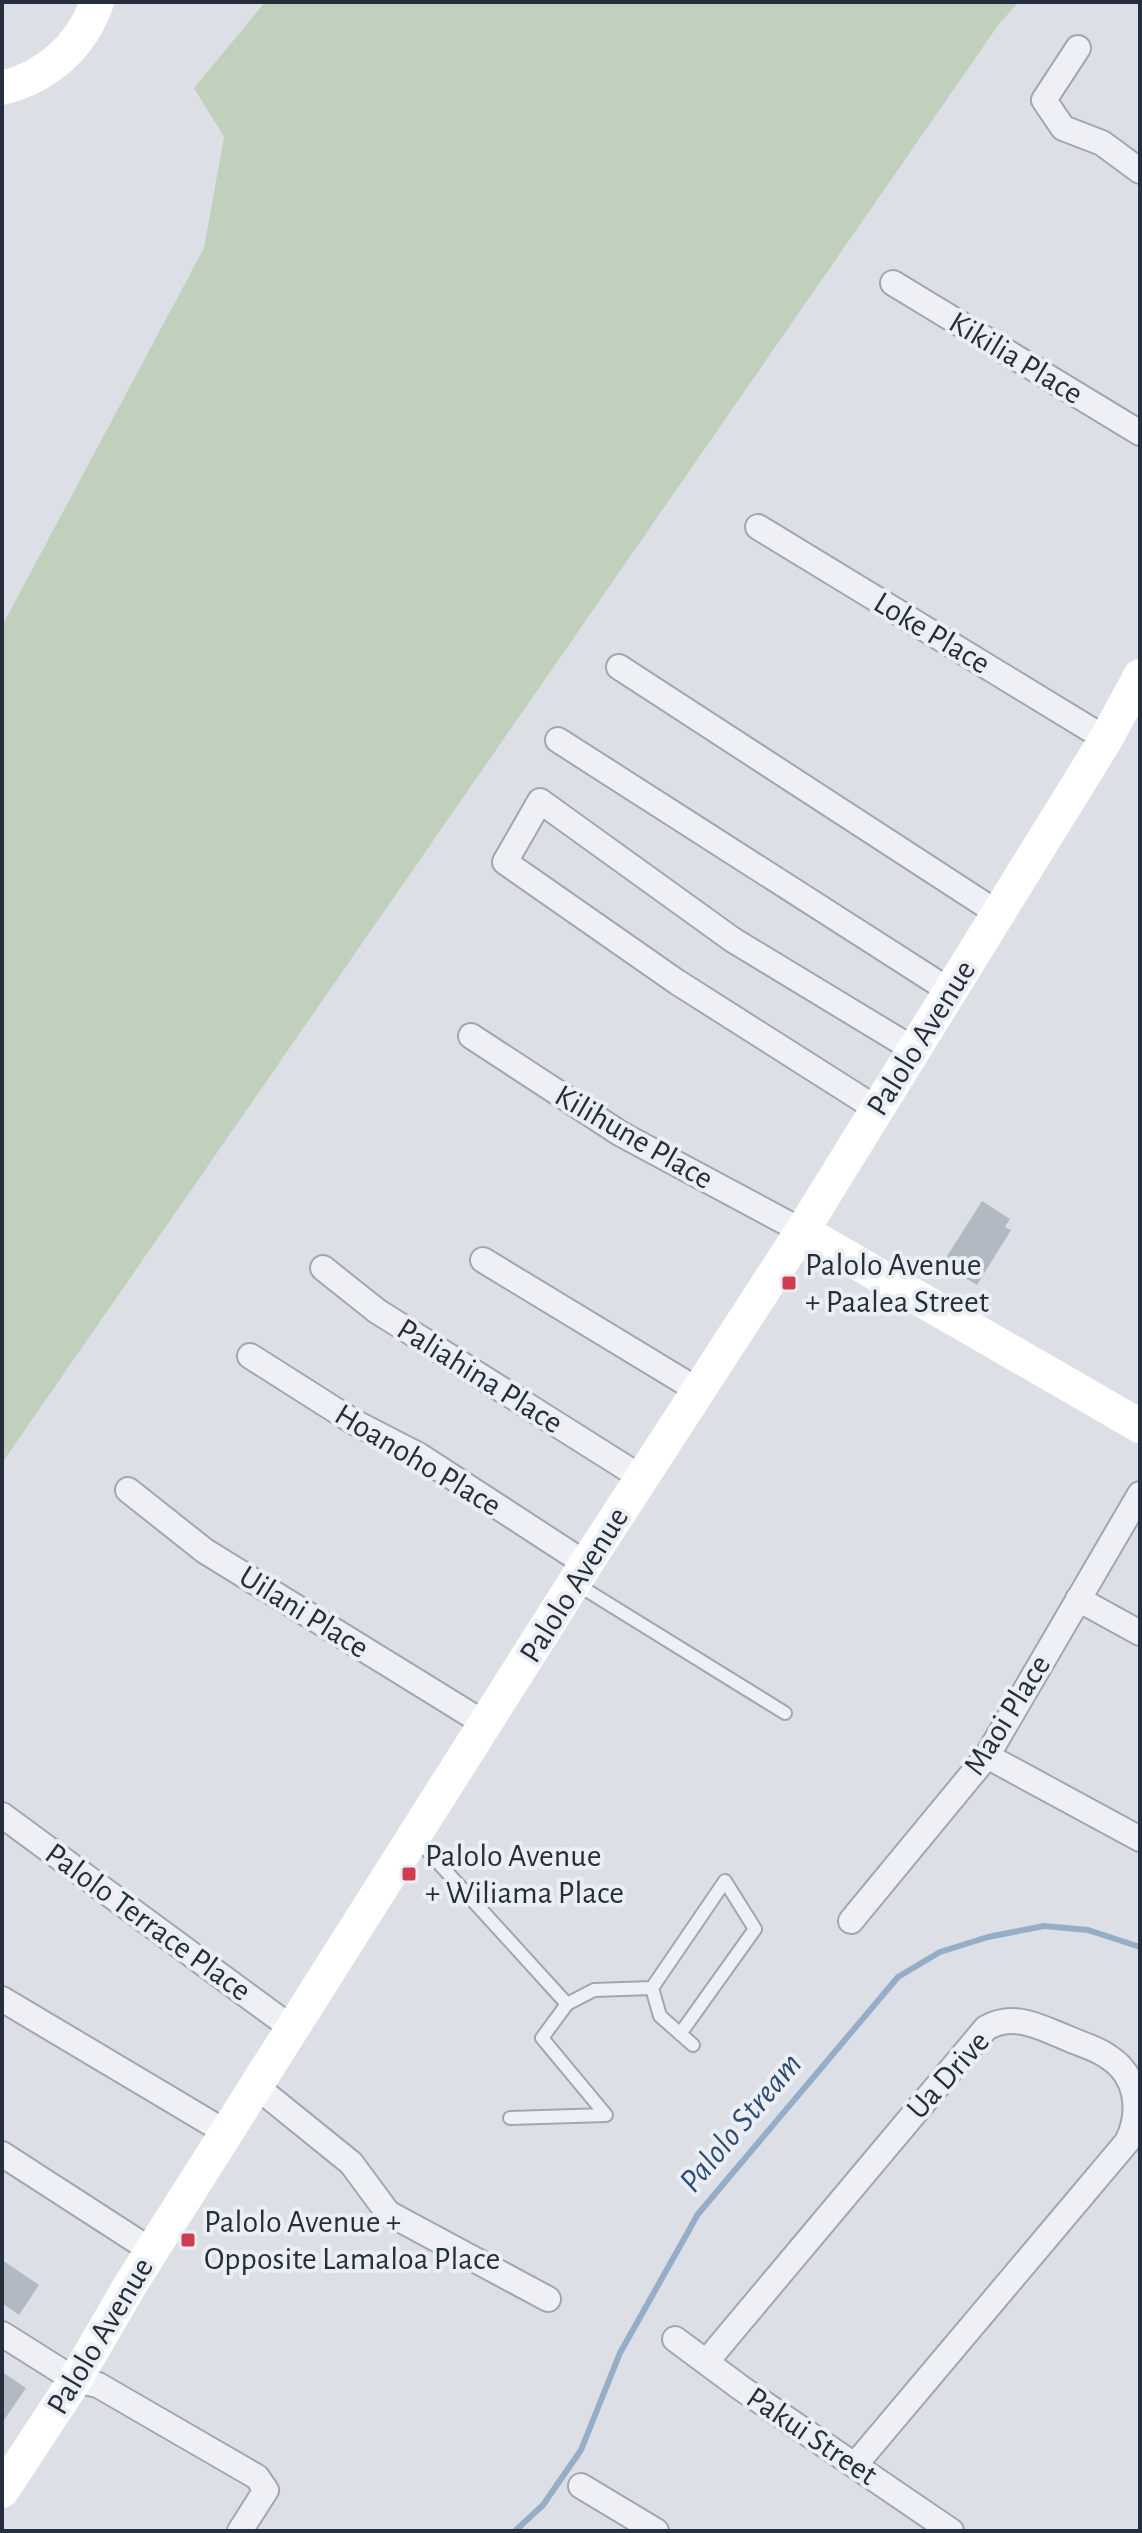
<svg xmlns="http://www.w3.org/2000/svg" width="1142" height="2533" font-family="'Alegreya Sans',sans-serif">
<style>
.green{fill:#c1d0bc}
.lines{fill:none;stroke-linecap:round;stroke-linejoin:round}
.stream{stroke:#95adc7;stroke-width:6}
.building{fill:#b3b9c3}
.lane-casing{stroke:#a1a7b0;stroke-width:16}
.street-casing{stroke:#a1a7b0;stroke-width:28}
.lane{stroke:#eef0f5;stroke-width:12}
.street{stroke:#eef0f5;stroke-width:24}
.secondary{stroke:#fff;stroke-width:34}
.poi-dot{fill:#cf3d52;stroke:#ebeff4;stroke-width:3}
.labels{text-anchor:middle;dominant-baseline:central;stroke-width:8;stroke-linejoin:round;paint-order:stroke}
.street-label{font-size:32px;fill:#252e3c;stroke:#ebeff4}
.poi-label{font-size:32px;fill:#252e3c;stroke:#ebeff4;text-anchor:start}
.water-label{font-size:34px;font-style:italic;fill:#2f4c70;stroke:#ebeff4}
</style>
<rect width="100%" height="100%" fill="#dce0e6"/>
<!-- green -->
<path class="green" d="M265,2H1019L999,24L2,1463V626L204,248L224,137L194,88Z"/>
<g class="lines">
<!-- stream -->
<path class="stream" d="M515,2531L543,2505L581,2450L620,2353L698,2214L898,1977L940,1952L988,1937L1044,1926L1088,1930L1140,1947"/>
</g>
<!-- building -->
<path class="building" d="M982,1201L1010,1219L1005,1227L1011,1230L977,1285L942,1264Z
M2,2260L39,2285L19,2315L2,2303Z
M2,2372L26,2388L2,2423Z"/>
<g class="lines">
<!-- lane casing -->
<g class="lane-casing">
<path id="lane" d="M578,1585L785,1713
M415,1837L567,2004L542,2038L606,2115L510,2118
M652,1988L660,2016L693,2045
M567,2004L594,1990L652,1988L725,1881L755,1929L680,2034"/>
</g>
<!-- street casing -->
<g class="street-casing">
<path id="street" d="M1078,48L1044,100L1063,128L1102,143L1140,171
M893,283L1140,433
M758,527L1106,739
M619,667L999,914
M558,740L950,991
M471,1036L621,1134L802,1231
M877,1109L677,982L505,862L540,801L733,940L913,1049
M483,1260L699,1391
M323,1268L377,1311L642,1478
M250,1356L354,1422L420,1456L586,1564
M128,1490L205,1551L487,1725
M1078,1599L1140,1633
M987,1756L1140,1839
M2,1815L293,2029
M851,1921L987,1756L1140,1494
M2,1999L227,2133
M257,2087L351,2163L388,2213L548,2299
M2,2154L152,2251
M2,2334L75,2380L98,2385L257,2477L266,2490L240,2531
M675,2339L741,2388L951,2531
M707,2361L986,2028C1015,2012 1039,2027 1067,2038C1080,2044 1096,2048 1107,2056C1138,2075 1142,2112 1127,2142L855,2465
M581,2486L656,2531"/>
</g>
<!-- lane -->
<use href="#lane" class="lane"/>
<!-- street -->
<use href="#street" class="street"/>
<!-- secondary -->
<path class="secondary" d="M2,88C47,77 82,46 97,2
M802,1231L1140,1426
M2,2491L75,2380L132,2282L586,1564L802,1231L1106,739L1140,676"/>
</g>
<!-- markers -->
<g class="poi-dot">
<rect x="781" y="1275" width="16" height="16" rx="4"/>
<rect x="401" y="1866" width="16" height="16" rx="4"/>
<rect x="180" y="2232" width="16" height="16" rx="4"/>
</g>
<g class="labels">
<!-- street labels -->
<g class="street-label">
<text transform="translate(1016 358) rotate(31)">Kikilia Place</text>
<text transform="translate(932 633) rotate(31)">Loke Place</text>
<text transform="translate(921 1038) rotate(-58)">Palolo Avenue</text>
<text transform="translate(634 1137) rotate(30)">Kilihune Place</text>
<text transform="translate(480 1376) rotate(32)">Paliahina Place</text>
<text transform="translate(418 1460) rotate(31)">Hoanoho Place</text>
<text transform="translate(574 1585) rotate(-58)">Palolo Avenue</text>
<text transform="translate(304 1612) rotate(32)">Uilani Place</text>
<text transform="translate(1007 1715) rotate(-58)">Maoi Place</text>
<text transform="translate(148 1922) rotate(36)">Palolo Terrace Place</text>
<text transform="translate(948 2075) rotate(-48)">Ua Drive</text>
<text transform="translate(100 2336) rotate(-59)">Palolo Avenue</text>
<text transform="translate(812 2436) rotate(34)">Pakui Street</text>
</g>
<!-- poi labels -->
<g class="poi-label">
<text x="805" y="1265">Palolo Avenue<tspan x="805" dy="37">+ Paalea Street</tspan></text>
<text x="425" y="1856">Palolo Avenue<tspan x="425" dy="37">+ Wiliama Place</tspan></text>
<text x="204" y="2222">Palolo Avenue +<tspan x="204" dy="37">Opposite Lamaloa Place</tspan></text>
</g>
<!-- water labels -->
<g class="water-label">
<text transform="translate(741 2123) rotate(-50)">Palolo Stream</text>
</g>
</g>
<!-- border -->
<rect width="1142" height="2533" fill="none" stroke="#252e3c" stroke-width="8"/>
</svg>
